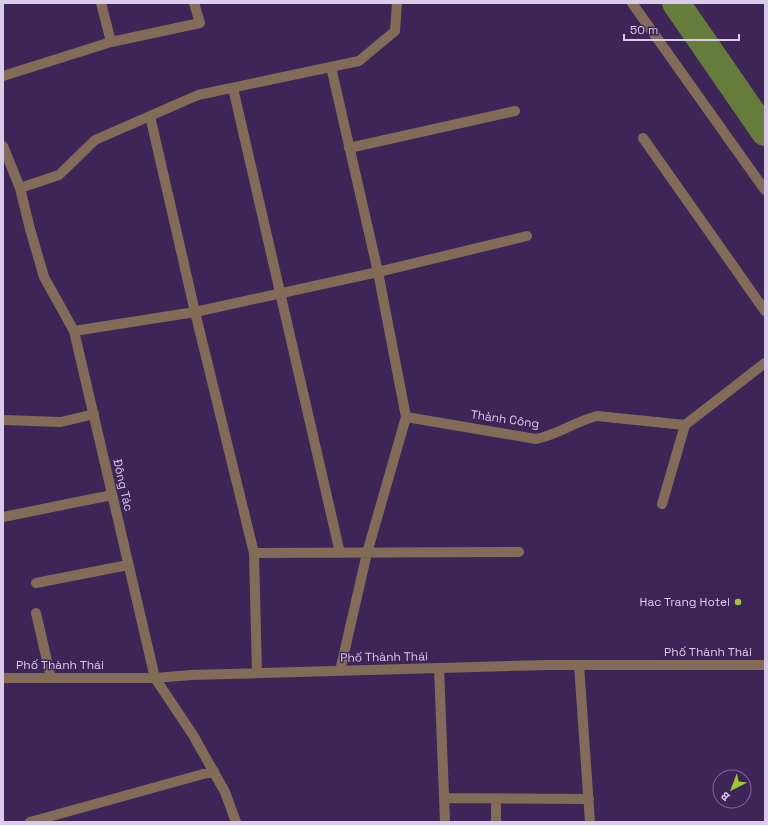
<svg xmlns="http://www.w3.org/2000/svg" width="768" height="825" font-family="'Space Grotesk',sans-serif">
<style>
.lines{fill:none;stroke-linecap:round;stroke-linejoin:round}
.river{stroke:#667c3a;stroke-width:28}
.minor{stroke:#836c57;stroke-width:10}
.poi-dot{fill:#9eca2e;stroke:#3e2558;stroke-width:1.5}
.labels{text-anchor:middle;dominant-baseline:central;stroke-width:3;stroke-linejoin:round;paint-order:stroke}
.street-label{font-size:12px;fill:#d9cceb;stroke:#3e2558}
.poi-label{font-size:12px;fill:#d9cceb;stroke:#3e2558;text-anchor:end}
</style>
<rect width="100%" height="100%" fill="#3e2558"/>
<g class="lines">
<!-- river -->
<path class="river" d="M676,3L765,132"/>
<!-- minor -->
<path class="minor" d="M101,3L111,42
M632,3L765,190
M331,67L378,272L406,417
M3,76L111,42L200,23L194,3
M233,88L340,553
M150,116L195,312L254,553L257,673
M643,138L765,311
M3,146L20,188L30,229L44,277L74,331L155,678L193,735L225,792L236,822
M349,148L515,111
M20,188L59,175L95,140L198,95L359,61L395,31L397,3
M74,331L195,312L378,272L527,236
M3,420L61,422L94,414
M662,504L685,425
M3,517L112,495
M254,553L519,552
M36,583L128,565
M36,613L51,678
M579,665L590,822
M439,668L445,822
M340,671L367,553L406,417L536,439C557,435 576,421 597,416L685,425L765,363
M3,678H155L191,675L546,665H765
M444,798L589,799
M496,799V822
M30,822L214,771"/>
</g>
<!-- markers -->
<circle class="poi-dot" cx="738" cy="602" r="4"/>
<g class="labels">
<!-- street labels -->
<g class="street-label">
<text transform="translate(505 419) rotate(8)">Thành Công</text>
<text transform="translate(123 485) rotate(77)">Đông Tác</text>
<text x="708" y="652">Phố Thành Thái</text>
<text transform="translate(384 657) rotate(-1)">Phố Thành Thái</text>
<text x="60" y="665">Phố Thành Thái</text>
</g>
<!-- poi labels -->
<g class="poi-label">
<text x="730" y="602">Hac Trang Hotel</text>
</g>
</g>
<!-- border -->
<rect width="768" height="825" fill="none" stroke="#d9cceb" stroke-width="8"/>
<!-- north arrow -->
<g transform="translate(732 789) rotate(222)"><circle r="19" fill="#3e2558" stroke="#7c6893"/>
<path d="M0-3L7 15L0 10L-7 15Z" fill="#9eca2e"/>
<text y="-6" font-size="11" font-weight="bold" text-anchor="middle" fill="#d9cceb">B</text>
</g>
<!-- scale -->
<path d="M624 34v6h115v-6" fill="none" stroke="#d9cceb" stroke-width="2"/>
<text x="630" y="34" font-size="12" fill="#d9cceb" stroke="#3e2558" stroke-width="3" paint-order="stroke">50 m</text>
</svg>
